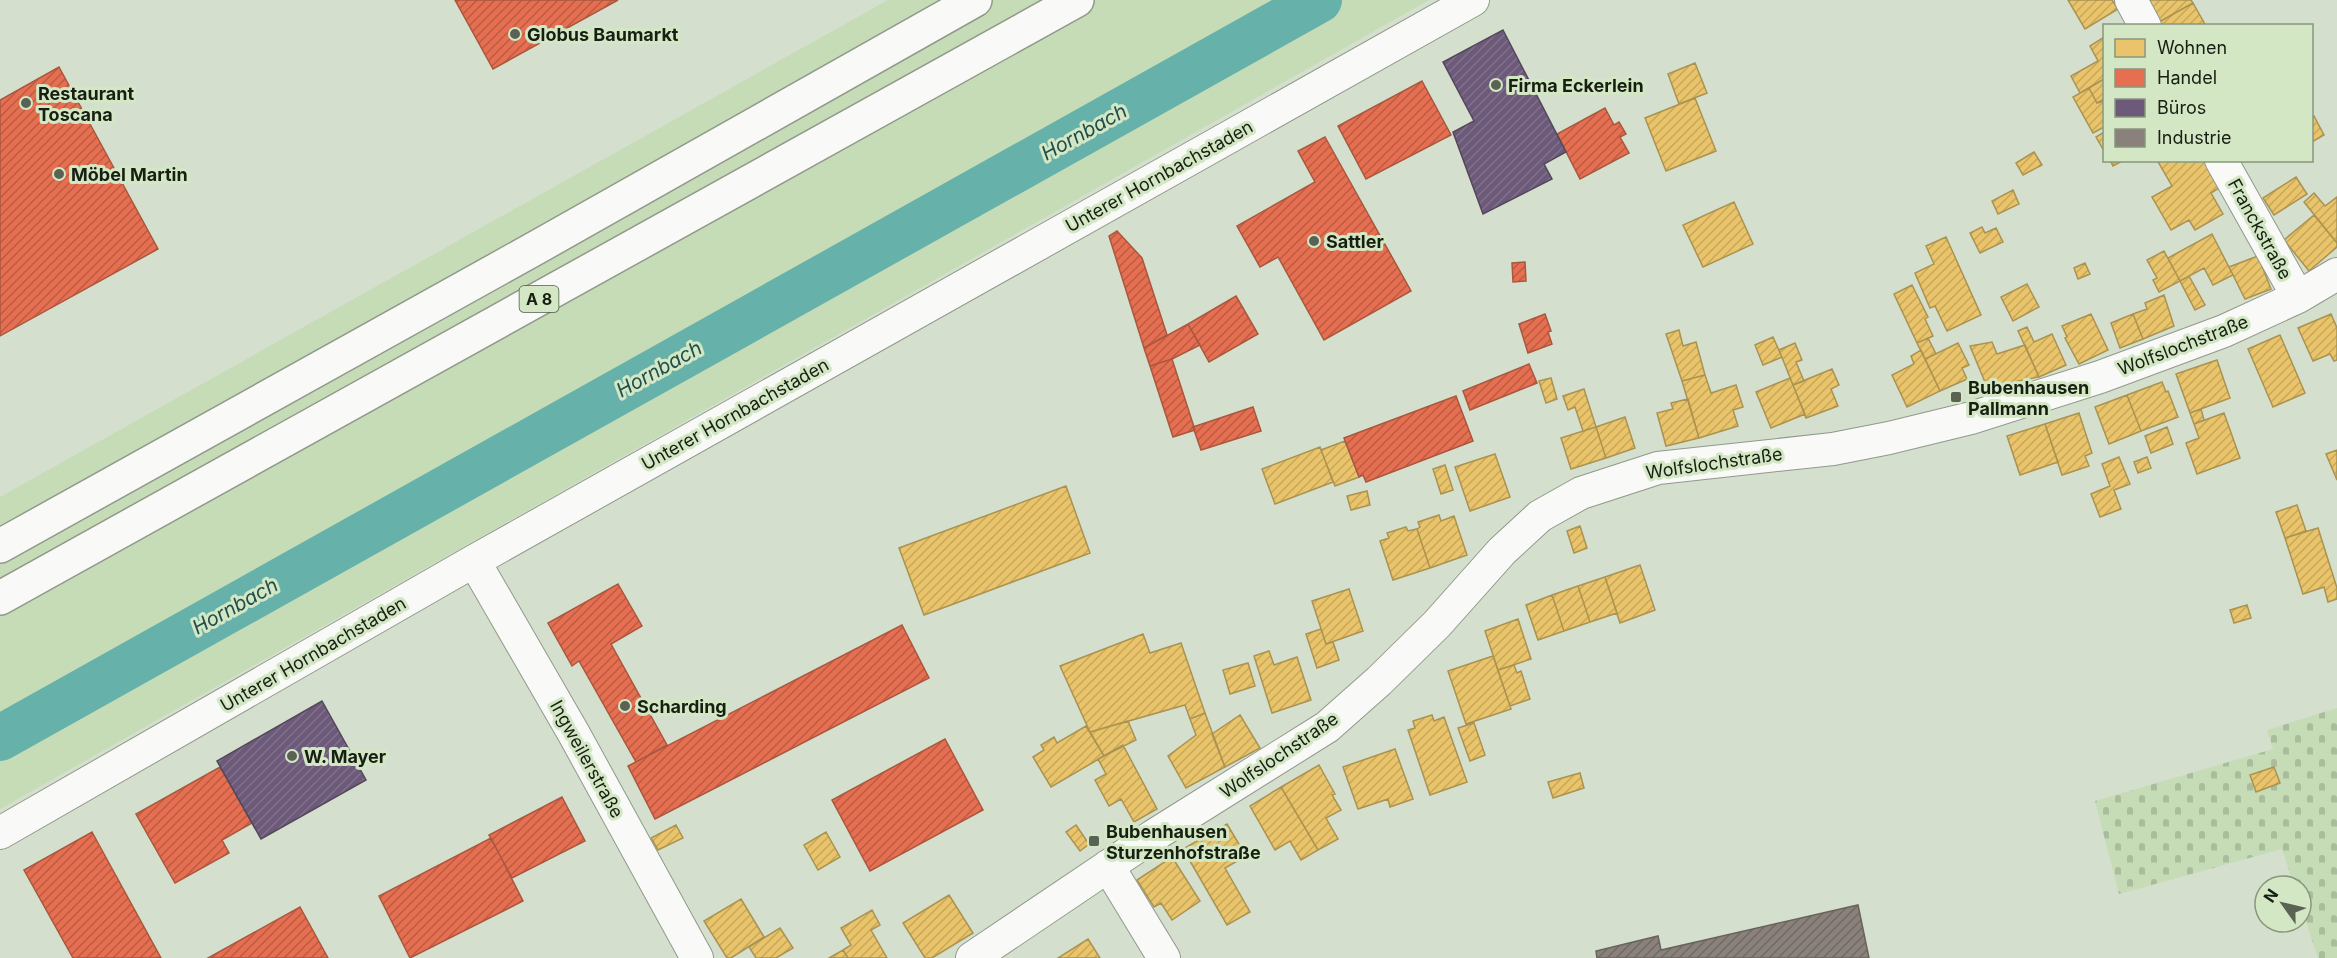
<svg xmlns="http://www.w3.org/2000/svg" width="2337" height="958" font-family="Inter,sans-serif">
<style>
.grass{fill:#c6dcb7}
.cemetery{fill:url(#cemetery-stones)}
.homes{fill:url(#homes-hatch);stroke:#aa9250;stroke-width:1.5}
.shops{fill:url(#shops-hatch);stroke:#a9573e;stroke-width:1.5}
.offices{fill:url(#offices-hatch);stroke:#53475b;stroke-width:1.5}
.industry{fill:url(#industry-hatch);stroke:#68635c;stroke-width:1.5}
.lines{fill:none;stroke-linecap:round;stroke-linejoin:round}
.river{stroke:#66b2ab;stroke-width:46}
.minor-casing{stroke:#90998b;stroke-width:34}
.highway-casing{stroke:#90998b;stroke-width:36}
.minor{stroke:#f9faf8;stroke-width:32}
.highway{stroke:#f9faf8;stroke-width:33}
.poi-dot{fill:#596253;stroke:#d3e7c5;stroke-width:2}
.labels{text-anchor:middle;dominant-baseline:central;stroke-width:6;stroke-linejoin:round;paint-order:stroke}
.shield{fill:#d3e7c5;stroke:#4f5a48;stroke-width:1.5}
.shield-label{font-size:16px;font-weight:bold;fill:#171e12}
.poi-label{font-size:18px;font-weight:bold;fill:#171e12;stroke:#d3e7c5;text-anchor:start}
.street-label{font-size:18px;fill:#171e12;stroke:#d3e7c5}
.water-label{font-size:20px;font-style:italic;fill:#204e4c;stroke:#d3e7c5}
</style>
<defs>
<pattern id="cemetery-stones" width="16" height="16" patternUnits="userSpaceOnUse" patternTransform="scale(1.5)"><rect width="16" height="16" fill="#c6dcb7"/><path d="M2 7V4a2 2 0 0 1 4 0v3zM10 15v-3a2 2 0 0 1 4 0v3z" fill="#a9bc9c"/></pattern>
<pattern id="homes-hatch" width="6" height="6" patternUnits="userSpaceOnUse" patternTransform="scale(1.5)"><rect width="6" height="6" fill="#e9c46a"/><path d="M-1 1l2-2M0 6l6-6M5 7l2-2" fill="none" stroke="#c7a85b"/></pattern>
<pattern id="shops-hatch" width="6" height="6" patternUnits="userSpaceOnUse" patternTransform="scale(1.5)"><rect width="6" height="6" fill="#e76f51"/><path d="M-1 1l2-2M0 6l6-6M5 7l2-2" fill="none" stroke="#ba5b42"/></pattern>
<pattern id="offices-hatch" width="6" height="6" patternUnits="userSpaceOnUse" patternTransform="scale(1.5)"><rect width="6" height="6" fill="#6d597a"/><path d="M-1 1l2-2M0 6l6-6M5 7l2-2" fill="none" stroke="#80728a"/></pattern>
<pattern id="industry-hatch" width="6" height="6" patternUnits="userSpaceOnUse" patternTransform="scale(1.5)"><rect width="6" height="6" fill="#8a817c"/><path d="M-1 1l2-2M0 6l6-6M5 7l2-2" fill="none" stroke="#706964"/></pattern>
</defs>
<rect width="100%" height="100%" fill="#d4dfcd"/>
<!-- grass -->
<path class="grass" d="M888,0H1429L0,809V497Z"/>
<!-- cemetery -->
<path class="cemetery" d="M2337,708V958H2318L2301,907V886H2294L2282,849L2119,894L2095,801L2273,749L2267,730Z"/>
<!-- homes -->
<path class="homes" d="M2068,0H2112L2118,9L2085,29Z
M2146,0H2191L2193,3L2159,22Z
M2193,3L2206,26H2161L2159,22Z
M2104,37V79L2080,93L2071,76L2098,61L2090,46Z
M1695,63L1707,93L1679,104L1668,74Z
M2104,79V99L2097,103L2089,88Z
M2089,88L2097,103L2104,101V127L2093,133L2073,97Z
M1695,98L1716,151L1666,171L1645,118Z
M2314,116L2324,135L2312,142V117Z
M2104,132V151L2096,137Z
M2034,152L2042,165L2023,175L2016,163Z
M2110,160H2124L2113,166Z
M2157,160H2204L2219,188L2211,193L2223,214L2195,230L2189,220L2171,230L2152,197L2172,186Z
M2296,177L2307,194L2274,215L2263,198Z
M2013,190L2019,204L1998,214L1992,201Z
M2314,193L2325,206L2337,197V243L2304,202Z
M1734,202L1753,244L1703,267L1683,225Z
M2314,215L2337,243V247L2309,271L2284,240Z
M1982,227L1985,233L1996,228L2003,242L1980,253L1970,233Z
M2212,234L2233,275L2213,285L2204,268L2180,281L2168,258Z
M1946,237L1981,315L1947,331L1935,306L1930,308L1915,273L1934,264L1926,246Z
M2164,251L2180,281L2159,292L2153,280L2157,278L2147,260Z
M2258,256L2271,289L2245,299L2229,267Z
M2085,263L2090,274L2078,279L2074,268Z
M2189,276L2205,305L2195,310L2180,281Z
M2027,284L2039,307L2013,321L2001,297Z
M1912,285L1928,317L1925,319L1933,336L1917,343L1894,294Z
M2164,295L2174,326L2143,339L2133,314L2147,309L2145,303Z
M2091,314L2108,350L2079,364L2065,338L2067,337L2062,326Z
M2133,314L2143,339L2120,348L2111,323Z
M2331,314L2337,328V360L2334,361L2330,354L2313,361L2298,328Z
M2027,327L2034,342L2052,334L2066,365L2039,377L2018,331Z
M1679,330L1683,346L1696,342L1705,375L1682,381L1666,334Z
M2280,335L2305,393L2273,407L2248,349Z
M1773,337L1782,357L1763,365L1755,345Z
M1928,338L1936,354L1925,359L1917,343Z
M1992,342L1997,354L2025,345L2039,377L1987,387L1970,346Z
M1795,343L1802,360L1796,362L1804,381L1793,385L1779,350Z
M1958,343L1969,365L1962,368L1967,379L1940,391L1925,359Z
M1921,350L1940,391L1907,407L1892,375L1914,364L1911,356Z
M2217,360L2230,398L2190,413L2176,374Z
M1832,369L1839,385L1831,389L1838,406L1806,418L1793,385Z
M1705,375L1711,393L1736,385L1743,407L1733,410L1738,426L1699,438L1682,381Z
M1551,378L1557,399L1546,403L1539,381Z
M1790,378L1805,414L1771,428L1756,392Z
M2162,382L2166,392L2168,391L2178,417L2141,431L2127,395Z
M1584,389L1596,427L1583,431L1575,407L1568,410L1563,396Z
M2127,395L2141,431L2109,444L2095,407Z
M1688,399L1699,438L1666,446L1657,413L1673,409L1671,403Z
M2201,409L2204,420L2194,424L2190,413Z
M2079,413L2092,453L2085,456L2089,466L2062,475L2045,424Z
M2224,413L2240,458L2197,474L2186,443L2199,438L2194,424Z
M1625,417L1635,448L1606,458L1596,427Z
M2045,424L2058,462L2020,475L2007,436Z
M1596,427L1606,458L1571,469L1561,438Z
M2167,427L2173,444L2151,453L2145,436Z
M1345,441L1359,477L1335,486L1321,450Z
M1320,447L1333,482L1275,504L1262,469Z
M2337,450V480L2326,454Z
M1495,454L1510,497L1470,511L1455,467Z
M2119,457L2130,484L2114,490L2121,509L2100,517L2091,494L2110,486L2102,464Z
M2147,457L2151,468L2138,473L2134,462Z
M1445,465L1453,490L1441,494L1433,469Z
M1066,486L1090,553L924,615L899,548Z
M1367,491L1370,505L1351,510L1347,496Z
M2297,505L2306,531L2285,538L2276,512Z
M1439,515L1441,521L1454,516L1467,555L1430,568L1417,529L1420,527L1418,522Z
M1580,526L1587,548L1574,553L1567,531Z
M1406,527L1408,531L1417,529L1430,568L1393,580L1380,541L1389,538L1387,533Z
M2318,528L2337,588V599L2328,602L2324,587L2303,594L2285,538Z
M1640,565L1655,610L1620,623L1605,577Z
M1605,577L1617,613L1590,622L1578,586Z
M1578,586L1590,622L1564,631L1552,595Z
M1349,589L1363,631L1326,644L1312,601Z
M1552,595L1564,631L1538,640L1526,605Z
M2247,605L2251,618L2234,623L2230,610Z
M1518,619L1531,659L1498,670L1485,631Z
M1321,629L1326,644L1333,642L1339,660L1317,668L1306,634Z
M1143,634L1150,653L1181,643L1205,713L1190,719L1185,705L1090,732L1060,666Z
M1269,651L1274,665L1297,657L1311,700L1272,713L1254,656Z
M1493,656L1511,709L1466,724L1448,671Z
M1248,663L1255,686L1230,694L1223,670Z
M1514,665L1517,673L1521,671L1530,699L1510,706L1498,670Z
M1205,713L1225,767L1186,788L1168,756L1196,735L1190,719Z
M1240,715L1260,748L1225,767L1212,734Z
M1432,715L1434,721L1444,717L1467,782L1430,795L1408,730L1415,728L1413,721Z
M1128,721L1136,740L1104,756L1090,732Z
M1474,723L1485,755L1470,761L1458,728Z
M1086,726L1104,756L1051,787L1033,757L1044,750L1041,745L1054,737L1057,743Z
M1123,745L1157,809L1134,822L1121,799L1109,806L1095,780L1106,774L1098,759Z
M1395,749L1413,799L1390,807L1388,799L1358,809L1343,767Z
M1319,765L1335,794L1332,795L1341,810L1326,818L1338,839L1318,850L1281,787Z
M2274,767L2280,783L2256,792L2250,775Z
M1580,773L1584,788L1553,798L1548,782Z
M1281,787L1318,850L1301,860L1290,841L1275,850L1250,806Z
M1227,824L1246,856L1225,868L1250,912L1227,925L1183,849Z
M676,825L683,838L658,850L651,838Z
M1076,825L1089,844L1080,851L1066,832Z
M826,832L840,857L818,870L804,845Z
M1172,857L1200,901L1172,920L1161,903L1154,907L1137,880Z
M949,895L973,933L932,958H925L903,923Z
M741,899L764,937L731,958H727L704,921Z
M872,910L880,925L871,930L887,958H848L843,950L851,945L841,928Z
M780,928L793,948L776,958H756L749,947Z
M1088,939L1100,958H1058Z
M843,950L848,958H829Z"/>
<!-- shops -->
<path class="shops" d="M455,0H618L493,69Z
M59,67L158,249L0,336V100Z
M1422,81L1451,135L1366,179L1338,126Z
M1605,108L1614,125L1619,122L1626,134L1620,137L1629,153L1580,179L1557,134Z
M1325,137L1411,291L1324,340L1278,257L1260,267L1237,226L1315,182L1298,151Z
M1117,231L1142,258L1167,335L1144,348L1109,236Z
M1525,262L1526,281L1513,282L1512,263Z
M1236,296L1258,334L1209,362L1188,324Z
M1545,314L1551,331L1548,332L1552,344L1528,353L1519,324Z
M1188,324L1200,345L1172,359L1150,366L1144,348Z
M1172,359L1195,430L1173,437L1150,366Z
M1529,364L1537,383L1470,410L1463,391Z
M1456,396L1473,441L1366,482L1363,475L1359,477L1344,438Z
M1253,407L1261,431L1201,450L1193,427Z
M618,584L642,626L611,644L667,745L636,762L579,661L572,666L548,623Z
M902,625L929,678L655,819L628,766Z
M945,739L983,810L870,871L832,800Z
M220,767L252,823L222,840L229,853L175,883L136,814Z
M562,797L585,841L512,878L489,835Z
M92,832L161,958H73L24,870Z
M491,838L523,901L410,958L379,896Z
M300,907L328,958H208Z"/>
<!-- offices -->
<path class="offices" d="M1503,30L1566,152L1544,164L1552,179L1483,214L1453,132L1474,121L1443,62Z
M322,701L366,780L261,839L217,761Z"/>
<!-- industry -->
<path class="industry" d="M1858,905L1869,958H1597L1596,951L1658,936L1661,950Z"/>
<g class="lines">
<!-- river -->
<path class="river" d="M0,738L1319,0"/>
<!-- minor casing -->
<g class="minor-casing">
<path id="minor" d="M2131,0L2145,26
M2221,160L2298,297
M474,561L574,734L697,958
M0,833L474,561L1473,0
M1108,866L1164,958
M972,958L1153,836L1327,727L1379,681L1437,624L1502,551L1540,516L1581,493L1658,468L1833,449L1889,438L1971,418L2100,377L2224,331L2298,297L2337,274"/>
</g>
<!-- highway casing -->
<g class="highway-casing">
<path id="highway" d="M0,546L541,245L975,0
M0,598L1077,0"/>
</g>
<!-- minor -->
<use href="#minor" class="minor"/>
<!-- highway -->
<use href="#highway" class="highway"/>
</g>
<!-- markers -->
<g class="poi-dot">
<circle cx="515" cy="34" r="6"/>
<circle cx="1496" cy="85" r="6"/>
<circle cx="26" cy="103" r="6"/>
<circle cx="59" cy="174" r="6"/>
<circle cx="1314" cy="241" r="6"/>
<rect x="1950" y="391" width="12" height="12" rx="3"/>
<circle cx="625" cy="706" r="6"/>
<circle cx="292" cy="756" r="6"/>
<rect x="1088" y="835" width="12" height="12" rx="3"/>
</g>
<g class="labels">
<!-- shield labels -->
<rect class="shield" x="519.5" y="286" width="39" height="26" rx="4.5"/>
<g class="shield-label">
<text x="539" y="299">A 8</text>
</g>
<!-- poi labels -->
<g class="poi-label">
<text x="527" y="34">Globus Baumarkt</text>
<text x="1508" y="85">Firma Eckerlein</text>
<text x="38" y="93">Restaurant<tspan x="38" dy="21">Toscana</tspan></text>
<text x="71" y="174">Möbel Martin</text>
<text x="1326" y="241">Sattler</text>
<text x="1968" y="387">Bubenhausen<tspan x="1968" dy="21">Pallmann</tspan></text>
<text x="637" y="706">Scharding</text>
<text x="304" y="756">W. Mayer</text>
<text x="1106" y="831">Bubenhausen<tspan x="1106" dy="21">Sturzenhofstraße</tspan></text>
</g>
<!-- street labels -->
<g class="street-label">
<text transform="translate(1159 176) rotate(-29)">Unterer Hornbachstaden</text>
<text transform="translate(2260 229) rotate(61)">Franckstraße</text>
<text transform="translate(2183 345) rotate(-21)">Wolfslochstraße</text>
<text transform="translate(735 414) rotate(-29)">Unterer Hornbachstaden</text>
<text transform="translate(1714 463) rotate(-8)">Wolfslochstraße</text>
<text transform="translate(313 654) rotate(-30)">Unterer Hornbachstaden</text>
<text transform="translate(1279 755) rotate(-34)">Wolfslochstraße</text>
<text transform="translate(587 759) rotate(61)">Ingweilerstraße</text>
</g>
<!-- water labels -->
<g class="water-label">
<text transform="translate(1084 132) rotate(-29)">Hornbach</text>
<text transform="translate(659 369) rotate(-29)">Hornbach</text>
<text transform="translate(235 606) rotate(-29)">Hornbach</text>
</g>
</g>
<!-- legend -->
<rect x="2103" y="24" width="210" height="138" fill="#d3e7c5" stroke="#88977d" stroke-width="1.5"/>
<rect x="2115" y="39" width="30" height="18" fill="#e9c46a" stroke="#88977d" stroke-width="1.5"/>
<text x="2157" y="54" font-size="18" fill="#171e12">Wohnen</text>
<rect x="2115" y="69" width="30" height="18" fill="#e76f51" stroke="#88977d" stroke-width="1.5"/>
<text x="2157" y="84" font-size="18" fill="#171e12">Handel</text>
<rect x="2115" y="99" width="30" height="18" fill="#6d597a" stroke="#88977d" stroke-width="1.5"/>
<text x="2157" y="114" font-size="18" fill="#171e12">Büros</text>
<rect x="2115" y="129" width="30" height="18" fill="#8a817c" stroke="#88977d" stroke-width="1.5"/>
<text x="2157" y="144" font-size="18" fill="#171e12">Industrie</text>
<!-- north arrow -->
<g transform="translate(2283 904) rotate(304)"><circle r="28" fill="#d3e7c5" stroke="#88977d" stroke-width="1.5"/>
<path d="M0-4.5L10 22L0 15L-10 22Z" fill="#596253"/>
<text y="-9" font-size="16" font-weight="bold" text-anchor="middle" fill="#171e12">N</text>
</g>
</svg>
